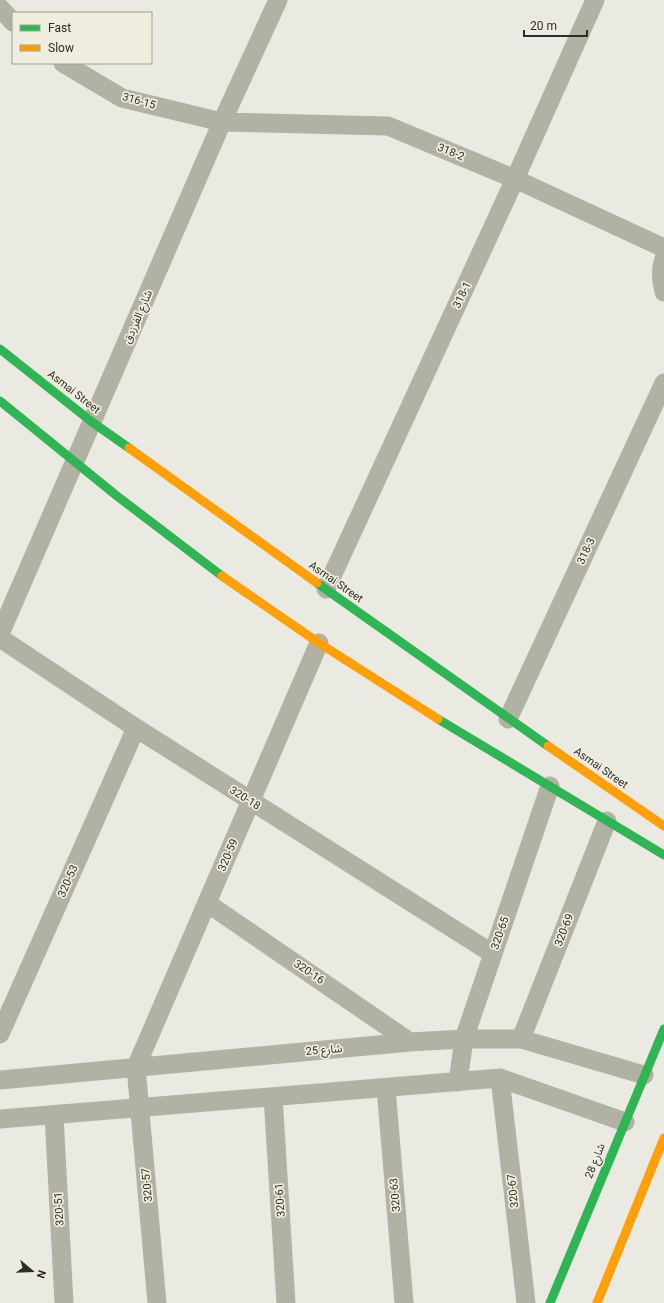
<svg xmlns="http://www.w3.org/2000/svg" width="664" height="1303" font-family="Roboto,'Noto Sans Arabic',sans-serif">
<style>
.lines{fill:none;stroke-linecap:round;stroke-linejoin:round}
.street{stroke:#b1b2a4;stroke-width:19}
.fast{stroke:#30b455;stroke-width:9}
.slow{stroke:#ff9f0a;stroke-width:9}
.labels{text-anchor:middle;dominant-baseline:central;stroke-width:3.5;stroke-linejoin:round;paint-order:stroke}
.street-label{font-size:11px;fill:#2d2c27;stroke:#efedde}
</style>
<rect width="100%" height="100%" fill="#ebeae2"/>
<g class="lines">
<!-- street -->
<path class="street" d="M0,8L13,22
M63,63L122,98L222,122L388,126L515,179L664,248
M664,259C660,270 661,281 664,292
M326,589L515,179L595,0
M0,634L222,122L278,0
M0,638L136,728L493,954
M508,719L664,383
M207,903L410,1042
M0,1034L136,728
M521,1039L607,821
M500,1078L526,1303
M0,1080L410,1042L464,1039H521L644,1075
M458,1082L464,1039L550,786
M386,1088L404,1303
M273,1097L286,1303
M54,1115L64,1303
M0,1119L500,1078L625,1122
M157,1303L136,1067L319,643"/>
<!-- fast -->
<path class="fast" d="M0,349L92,422L129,448
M0,401L117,496L222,576
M317,583L548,746
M438,719L664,855
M550,1303L664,1029"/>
<!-- slow -->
<path class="slow" d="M129,448L317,583
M222,576L319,643L438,719
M548,746L664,826
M597,1303L664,1138"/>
</g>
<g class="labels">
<!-- street labels -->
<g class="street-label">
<text transform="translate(139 101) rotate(16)">316-15</text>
<text transform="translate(451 152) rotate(22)">318-2</text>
<text transform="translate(462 295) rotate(-65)">318-1</text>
<text transform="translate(138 317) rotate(-67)">شارع الفرزدق</text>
<text transform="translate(74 392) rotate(38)">Asmai Street</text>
<text transform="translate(586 551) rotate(-65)">318-3</text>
<text transform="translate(336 582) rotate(35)">Asmai Street</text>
<text transform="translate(601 768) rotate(35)">Asmai Street</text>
<text transform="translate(245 798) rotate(32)">320-18</text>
<text transform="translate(228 855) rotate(-67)">320-59</text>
<text transform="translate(68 881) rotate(-66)">320-53</text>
<text transform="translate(564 930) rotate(-69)">320-69</text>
<text transform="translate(500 933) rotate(-71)">320-65</text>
<text transform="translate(309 972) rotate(34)">320-16</text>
<text transform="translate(324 1050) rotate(-5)">شارع 25</text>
<text transform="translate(595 1161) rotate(-68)">شارع 28</text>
<text transform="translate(147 1185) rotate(-95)">320-57</text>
<text transform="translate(513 1191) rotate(-96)">320-67</text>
<text transform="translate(395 1195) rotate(-95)">320-63</text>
<text transform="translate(280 1200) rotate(-94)">320-61</text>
<text transform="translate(59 1209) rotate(-93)">320-51</text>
</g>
</g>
<!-- legend -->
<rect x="12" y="12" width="140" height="52" fill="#efedde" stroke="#a1a095"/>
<rect x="20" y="25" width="20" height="6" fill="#30b455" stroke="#a1a095"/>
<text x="48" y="32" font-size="12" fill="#2d2c27">Fast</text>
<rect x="20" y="45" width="20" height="6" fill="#ff9f0a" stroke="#a1a095"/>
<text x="48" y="52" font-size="12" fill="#2d2c27">Slow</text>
<!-- north arrow -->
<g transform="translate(32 1271) rotate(109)" stroke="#efedde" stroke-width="3" paint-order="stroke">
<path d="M0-3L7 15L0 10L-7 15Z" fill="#2d2c27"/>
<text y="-6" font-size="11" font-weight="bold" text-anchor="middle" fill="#2d2c27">N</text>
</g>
<!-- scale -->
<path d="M524 30v6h63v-6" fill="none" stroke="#2d2c27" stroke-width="2"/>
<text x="530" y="30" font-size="12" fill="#2d2c27" stroke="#efedde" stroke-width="3" paint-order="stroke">20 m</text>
</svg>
